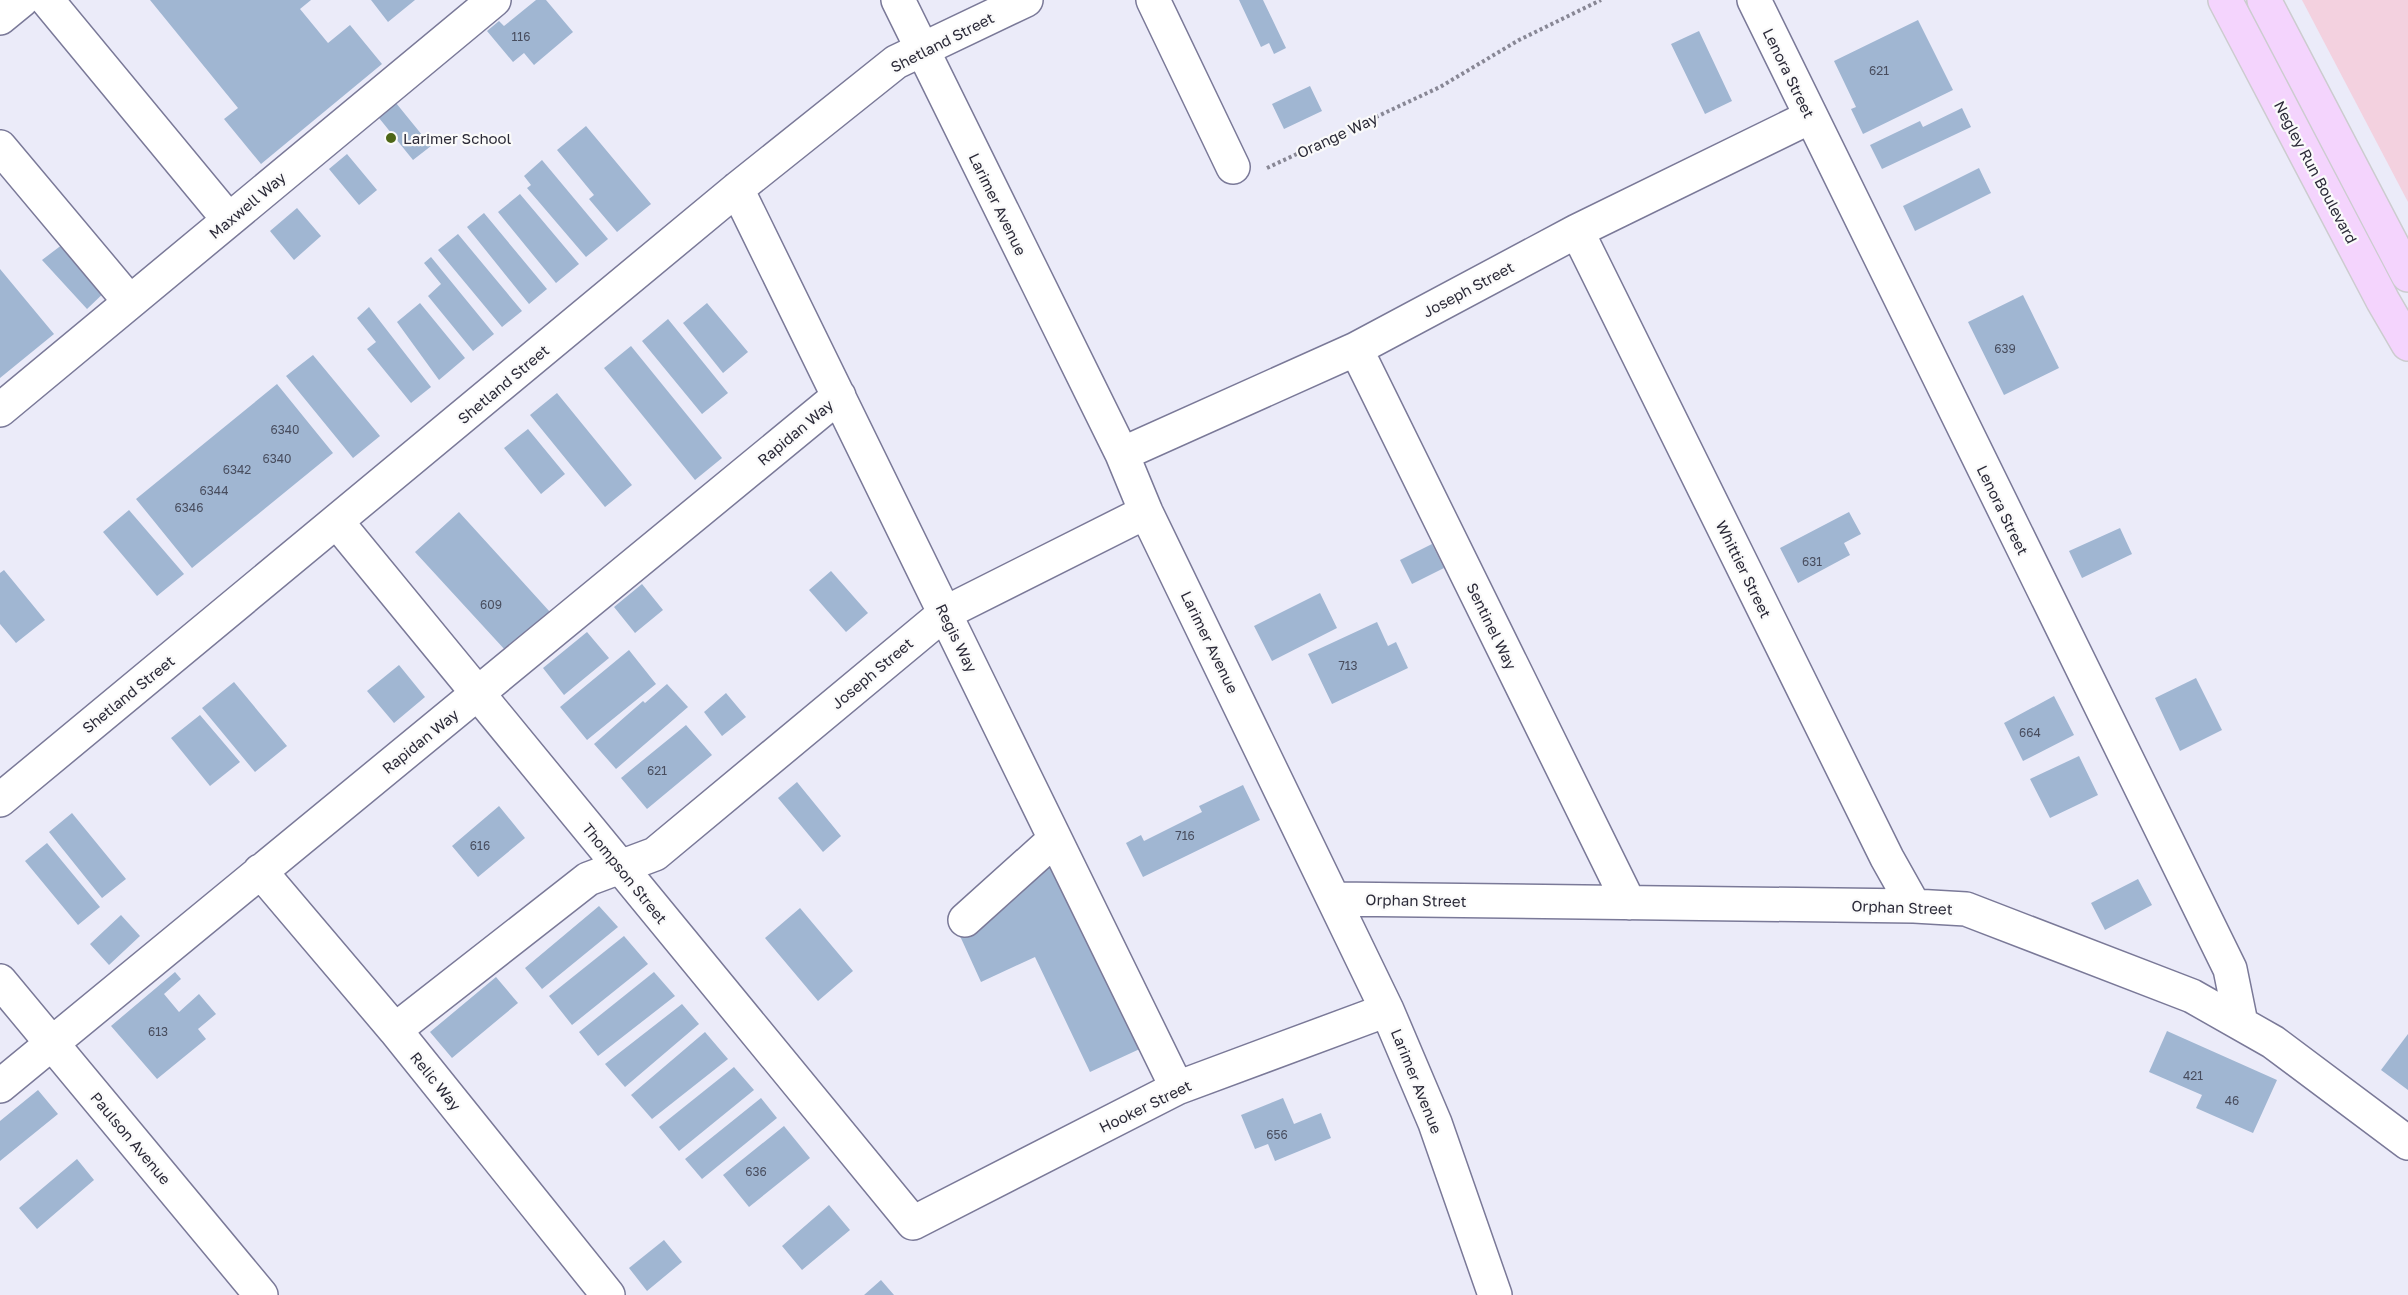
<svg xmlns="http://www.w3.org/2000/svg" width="2408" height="1295" font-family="'Golos Text',sans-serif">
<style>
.green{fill:#f3d1df}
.building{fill:#a0b6d2}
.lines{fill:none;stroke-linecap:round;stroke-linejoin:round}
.minor-casing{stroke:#7a7998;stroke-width:36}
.major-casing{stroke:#cccccf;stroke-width:36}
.path{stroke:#888795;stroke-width:4;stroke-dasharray:3 3;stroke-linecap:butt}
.minor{stroke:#fff;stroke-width:33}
.major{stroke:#f4d4fd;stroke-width:33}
.poi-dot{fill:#4d6617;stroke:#fafafa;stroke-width:2}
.labels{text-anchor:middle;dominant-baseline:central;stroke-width:4.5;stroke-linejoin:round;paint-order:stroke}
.number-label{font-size:12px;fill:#484d5e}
.street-label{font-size:15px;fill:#2b2a38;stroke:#fafafa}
.poi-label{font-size:15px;fill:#2b2a38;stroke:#fafafa;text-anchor:start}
</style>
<rect width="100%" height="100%" fill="#ebebf9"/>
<!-- green -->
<path class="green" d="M2302,0H2408V202Z"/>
<!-- building -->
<path class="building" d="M150,0H311L300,9L328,43L350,25L382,64L261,164L224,119L238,108Z
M371,0H415L388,22Z
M536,0H546L573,32L534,65L524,53L513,62L487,31L499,21L504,26Z
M1239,0H1263L1286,48L1274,54L1269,43L1261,47Z
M1918,20L1953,90L1863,134L1851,109L1856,107L1834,61Z
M1699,31L1732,101L1705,114L1671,44Z
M1310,86L1322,111L1284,129L1272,104Z
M396,103L431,146L413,160L379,118Z
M1962,108L1971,127L1882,169L1870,145L1920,121L1923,127Z
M586,126L651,204L617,232L589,199L594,195L557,150Z
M347,154L377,190L359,205L329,169Z
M542,160L608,239L586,257L527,188L531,185L524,176Z
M1979,168L1991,193L1915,231L1903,206Z
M520,194L579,264L556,283L498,212Z
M297,208L321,236L294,260L270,231Z
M484,213L547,289L529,304L467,227Z
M458,234L522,311L502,327L438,250Z
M67,241L110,287L87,309L42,260Z
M431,257L494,334L473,351L428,296L441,284L424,263Z
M0,269L54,334L0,378Z
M2023,295L2059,368L2004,395L1968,322Z
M420,303L465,358L439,380L397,322Z
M707,303L748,352L723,373L683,323Z
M369,307L431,387L411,403L367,349L376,342L357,318Z
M668,319L728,393L702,414L642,341Z
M631,346L722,458L695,480L604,368Z
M313,355L380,436L353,458L286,376Z
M277,384L333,453L192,568L136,499Z
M557,393L632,485L605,507L530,415Z
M528,429L565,474L541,494L504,448Z
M129,510L184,574L157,596L103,532Z
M459,512L550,612L506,651L415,552Z
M1849,512L1861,534L1844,543L1850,555L1798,583L1780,548Z
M2120,528L2132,554L2082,578L2069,551Z
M1432,544L1444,568L1412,584L1400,560Z
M4,570L45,620L16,643L0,624V573Z
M831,571L868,613L846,632L809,590Z
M642,584L663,610L635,633L614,607Z
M1320,593L1337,628L1272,661L1254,626Z
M1377,622L1388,646L1396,642L1408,668L1332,704L1308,654Z
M587,632L609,658L564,695L543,668Z
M629,650L656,684L587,740L560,707Z
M399,665L425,697L394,723L367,691Z
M2196,678L2222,730L2180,751L2155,698Z
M234,682L287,746L255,772L202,708Z
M667,684L688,707L616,769L594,744L643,701L645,703Z
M726,693L746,717L722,736L704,712Z
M2054,696L2074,735L2023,761L2004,723Z
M200,715L240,762L210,786L171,738Z
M686,725L712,755L647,809L621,778Z
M2079,756L2098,795L2050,818L2030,779Z
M797,782L841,836L823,852L778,798Z
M1243,785L1260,820L1143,877L1126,843L1141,835L1144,841L1202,812L1199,806Z
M499,806L525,838L478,877L452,846Z
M72,813L126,879L102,898L49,832Z
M47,843L100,907L78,925L25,861Z
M1051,864L1144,1047L1090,1072L1035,957L981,982L960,936Z
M2138,879L2152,905L2105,930L2091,903Z
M599,906L618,927L542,989L525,968Z
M800,908L853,971L818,1001L765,938Z
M121,915L140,936L109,965L90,944Z
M624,936L648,964L572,1025L549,996Z
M175,972L181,979L164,994L179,1012L199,994L216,1014L198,1029L206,1039L157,1079L111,1026Z
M654,972L675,996L598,1056L579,1032Z
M496,977L518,1003L452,1058L430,1032Z
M682,1004L699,1024L625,1087L605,1064Z
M2167,1031L2277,1080L2253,1133L2196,1108L2202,1095L2149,1072Z
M705,1032L728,1059L652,1119L631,1095Z
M2408,1034V1090L2381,1070Z
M734,1067L754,1090L679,1151L659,1127Z
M38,1090L58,1114L0,1161V1121Z
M761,1098L777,1118L702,1179L685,1159Z
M1283,1098L1294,1124L1321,1113L1331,1138L1275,1161L1268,1144L1255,1149L1241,1115Z
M784,1126L810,1158L749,1207L723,1175Z
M77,1159L94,1180L37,1229L19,1208Z
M829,1205L850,1230L802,1270L782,1246Z
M664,1240L682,1262L647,1291L629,1268Z
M881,1280L894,1295H864Z"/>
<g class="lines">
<!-- minor casing -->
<g class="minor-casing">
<path id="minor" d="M47,0L229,220
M898,0L1122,454L1146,512L1387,1010L1435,1123L1495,1295
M1153,0L1233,167
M1754,0L2230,969L2241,1023
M0,18L22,0
M0,147L130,302
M737,189L1177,1088
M1577,231L1887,858L1914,906
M1356,349L1629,903
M0,410L494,0
M1122,454L1356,349L1577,231L1810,117
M337,522L913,1223L1177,1088L1387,1010
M0,800L737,189L896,62L1026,0
M260,871L395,1030L608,1295
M1335,899L1914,906L1966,909L2192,996L2273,1042L2408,1143
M965,920L1055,839
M0,981L261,1295
M395,1030L588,879L655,854L945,613L1146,512
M0,1086L839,396"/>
</g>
<!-- major casing -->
<g class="major-casing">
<path id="major" d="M2225,0L2383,301L2408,344
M2264,0L2408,275"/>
</g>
<!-- path -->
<path class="path" d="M1267,168L1440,87L1519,40L1601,0"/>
<!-- minor -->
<use href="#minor" class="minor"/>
<!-- major -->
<use href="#major" class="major"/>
</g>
<!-- markers -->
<circle class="poi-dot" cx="391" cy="138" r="6"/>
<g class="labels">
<!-- number labels -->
<g class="number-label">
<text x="521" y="36">116</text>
<text x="1879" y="70">621</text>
<text x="2005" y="348">639</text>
<text x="285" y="429">6340</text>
<text x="277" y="458">6340</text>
<text x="237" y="469">6342</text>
<text x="214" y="490">6344</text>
<text x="189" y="507">6346</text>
<text x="1812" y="561">631</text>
<text x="491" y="604">609</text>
<text x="1348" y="665">713</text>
<text x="2030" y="732">664</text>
<text x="657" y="770">621</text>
<text x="1185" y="835">716</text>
<text x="480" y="845">616</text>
<text x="158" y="1031">613</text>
<text x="2193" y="1075">421</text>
<text x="2232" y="1100">46</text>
<text x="1277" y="1134">656</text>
<text x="756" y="1171">636</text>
</g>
<!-- street labels -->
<g class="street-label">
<text transform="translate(942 42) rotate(-27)">Shetland Street</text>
<text transform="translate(1789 73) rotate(64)">Lenora Street</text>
<text transform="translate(1337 135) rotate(-25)">Orange Way</text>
<text transform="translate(2316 172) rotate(62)">Negley Run Boulevard</text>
<text transform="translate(998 204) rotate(64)">Larimer Avenue</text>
<text transform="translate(247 205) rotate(-40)">Maxwell Way</text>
<text transform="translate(1468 289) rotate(-28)">Joseph Street</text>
<text transform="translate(503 384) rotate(-40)">Shetland Street</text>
<text transform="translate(795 432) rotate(-40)">Rapidan Way</text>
<text transform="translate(2003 510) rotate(64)">Lenora Street</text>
<text transform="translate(1744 569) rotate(64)">Whittier Street</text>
<text transform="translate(1492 626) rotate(64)">Sentinel Way</text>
<text transform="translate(957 638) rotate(64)">Regis Way</text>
<text transform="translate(1210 642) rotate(64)">Larimer Avenue</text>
<text transform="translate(872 673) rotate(-40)">Joseph Street</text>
<text transform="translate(128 694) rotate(-39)">Shetland Street</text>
<text transform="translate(420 741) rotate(-39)">Rapidan Way</text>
<text transform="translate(625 873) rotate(51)">Thompson Street</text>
<text transform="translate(1416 900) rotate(1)">Orphan Street</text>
<text transform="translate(1902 907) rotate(2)">Orphan Street</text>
<text transform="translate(436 1081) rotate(51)">Relic Way</text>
<text transform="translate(1417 1081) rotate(68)">Larimer Avenue</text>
<text transform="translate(1145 1106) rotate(-26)">Hooker Street</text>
<text transform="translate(131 1138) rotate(50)">Paulson Avenue</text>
</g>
<!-- poi labels -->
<g class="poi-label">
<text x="403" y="138">Larimer School</text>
</g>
</g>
</svg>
